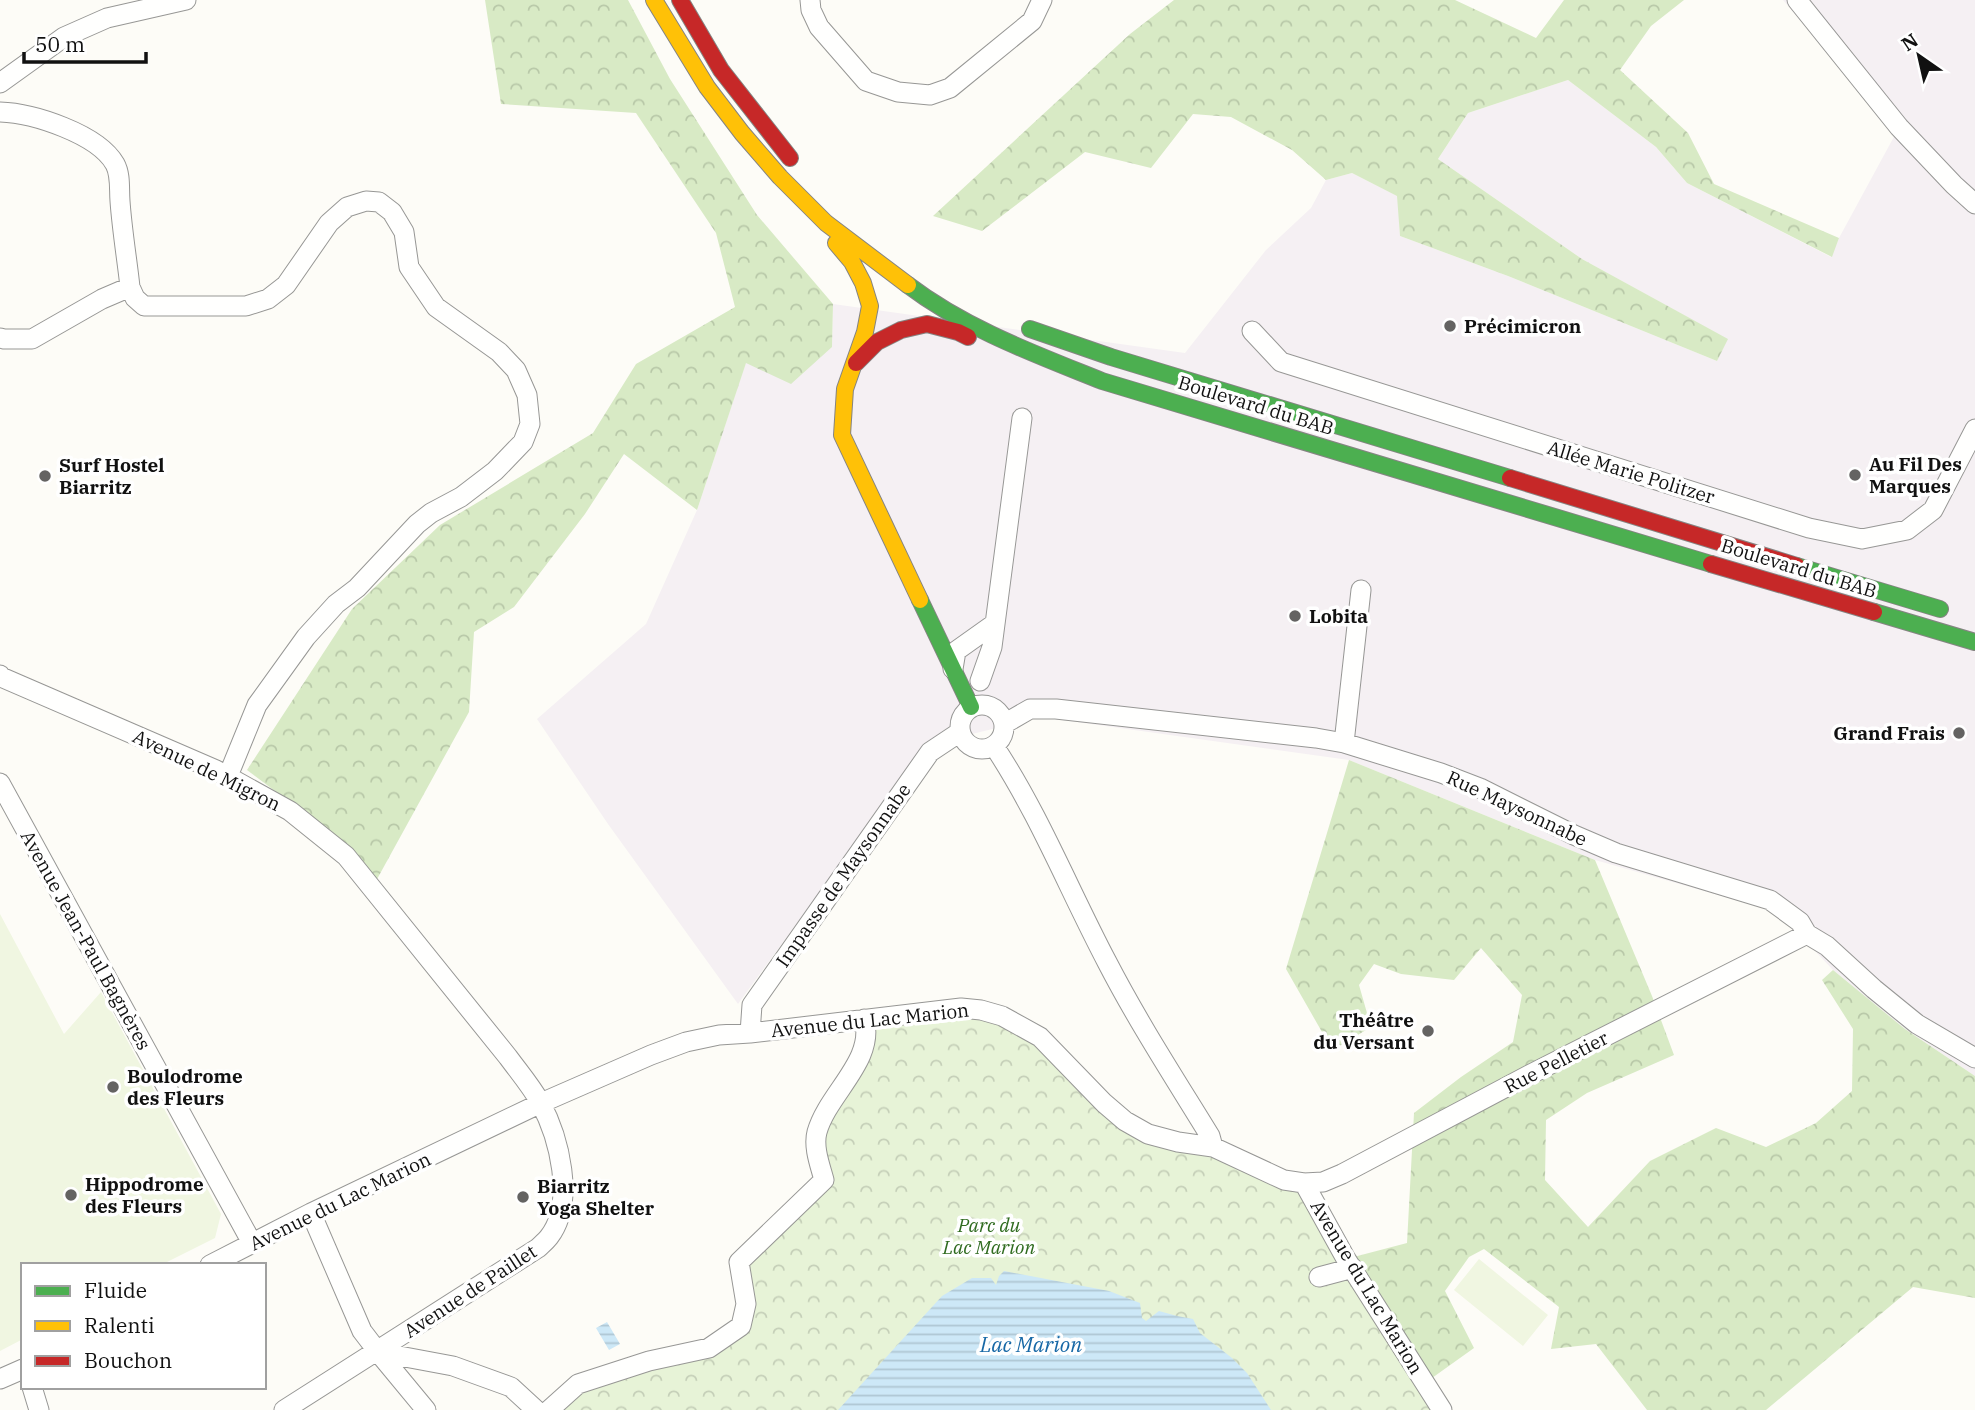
<svg xmlns="http://www.w3.org/2000/svg" width="1975" height="1410" font-family="'IBM Plex Serif',serif">
<style>
.industrial{fill:#f5f0f3}
.forest{fill:url(#forest-crowns)}
.park{fill:url(#park-crowns)}
.pitch{fill:#f0f6e1}
.water{fill:url(#water-rules)}
.lines{fill:none;stroke-linecap:round;stroke-linejoin:round}
.street-casing{stroke:#979795;stroke-width:21}
.fast-casing{stroke:#858482;stroke-width:18}
.slow-casing{stroke:#858482;stroke-width:18}
.jam-casing{stroke:#858482;stroke-width:18}
.street{stroke:#fffffe;stroke-width:19}
.fast{stroke:#4caf50;stroke-width:16}
.slow{stroke:#ffc107;stroke-width:16}
.jam{stroke:#c62828;stroke-width:16}
.poi-dot{fill:#646362;stroke:#fff;stroke-width:2.5}
.labels{text-anchor:middle;dominant-baseline:central;stroke-width:7;stroke-linejoin:round;paint-order:stroke}
.poi-label{font-size:19px;font-weight:bold;fill:#111;stroke:#fff;text-anchor:start}
.street-label{font-size:19px;fill:#111;stroke:#fff}
.park-label{font-size:19px;font-style:italic;fill:#2f6b1f;stroke:#fff}
.water-label{font-size:21px;font-style:italic;fill:#1768a6;stroke:#fff}
</style>
<defs>
<pattern id="forest-crowns" width="20" height="18" patternUnits="userSpaceOnUse" patternTransform="scale(1.75)"><rect width="20" height="18" fill="#d8eac5"/><path d="M2 6a3 3 0 1 1 6 0M12 15a3 3 0 1 1 6 0" fill="none" stroke="#b8c8a8"/></pattern>
<pattern id="park-crowns" width="20" height="18" patternUnits="userSpaceOnUse" patternTransform="scale(1.75)"><rect width="20" height="18" fill="#e7f3d7"/><path d="M2 6a3 3 0 1 1 6 0M12 15a3 3 0 1 1 6 0" fill="none" stroke="#c5cfb8"/></pattern>
<pattern id="water-rules" width="6" height="5" patternUnits="userSpaceOnUse" patternTransform="scale(1.75)"><rect width="6" height="5" fill="#cde8f7"/><path d="M0 2.5h6" fill="none" stroke="#afc6d3"/></pattern>
</defs>
<rect width="100%" height="100%" fill="#fdfcf7"/>
<!-- industrial -->
<path class="industrial" d="M1783,0H1975V1076L1905,1029L1833,970L1778,912L1595,860L1349,760L1041,717L927,745L738,1004L608,824L537,719L646,624L697,510L746,362L832,347L833,304L1185,353L1266,250L1311,208L1326,180L1352,173L1398,196L1400,236L1508,276L1717,361L1727,339L1582,259L1438,159L1468,113L1568,80L1656,147L1687,183L1831,257L1839,238L1896,133Z"/>
<!-- forest -->
<path class="forest" d="M485,0H628L670,79L757,215L833,304L832,347L791,384L746,363L697,510L624,454L585,514L514,607L474,632L469,712L376,881L328,831L247,770L352,609L440,525L593,433L636,364L735,307L716,233L636,113L501,104Z
M1174,0H1455L1536,38L1564,0H1684L1651,26L1620,70L1688,133L1714,184L1839,238L1832,257L1687,183L1656,147L1568,80L1468,113L1438,159L1582,259L1728,339L1717,361L1508,276L1400,236L1397,196L1352,173L1326,180L1292,150L1231,117L1193,114L1151,168L1085,152L982,231L933,216L1130,34Z
M1349,760L1595,860L1652,996L1674,1055L1587,1093L1546,1120L1545,1180L1588,1227L1650,1161L1716,1128L1766,1147L1816,1123L1852,1091L1853,1029L1822,980L1833,970L1905,1029L1975,1076V1298L1913,1287L1766,1410H1647L1596,1344L1551,1349L1559,1307L1484,1249L1469,1257L1445,1291L1474,1348L1425,1383L1346,1259L1407,1243L1414,1113L1461,1077L1513,1042L1522,995L1481,948L1454,980L1401,974L1374,964L1359,985L1371,1027L1336,1048L1326,1039L1286,969Z"/>
<!-- park -->
<path class="park" d="M1002,1016L1125,1121L1304,1183L1442,1410H549L578,1384L741,1326L739,1262L823,1181L816,1151L865,1049L864,1019Z"/>
<!-- pitch -->
<path class="pitch" d="M0,914L64,1034L101,992L221,1214L215,1238L161,1265H23V1339L0,1351Z
M1479,1259L1548,1315L1523,1346L1454,1290Z"/>
<!-- water -->
<path class="water" d="M1004,1271L1109,1291L1140,1303L1142,1318L1146,1321L1159,1311L1177,1316L1193,1319L1200,1333L1232,1358L1247,1373L1271,1410H838L942,1296L972,1278H991L996,1285L999,1276Z
M607,1322L620,1344L609,1350L596,1328Z"/>
<g class="lines">
<!-- street casing -->
<g class="street-casing">
<path id="street" d="M810,0L811,10L819,27L866,81L898,92L930,95L950,88L1032,21L1042,0
M1797,0L1899,127L1954,185L1975,204
M0,83L64,37L107,18L186,0
M0,112C33,113 98,134 115,164C121,175 119,189 120,201C122,230 127,259 130,287L135,298L144,306H246L268,299L286,285L329,223L347,207L366,201L379,202L392,212L404,232L409,267L436,307L499,352L516,370L527,395L530,424L523,442L495,471L461,497L431,513L417,524L357,588L336,604L306,637L257,705L228,776
M1252,331L1281,362L1809,528L1862,539L1907,530L1933,510L1975,429
M0,338L4,339H32L102,299L130,287
M953,669L956,651L994,624
M0,675L1,677L216,770L290,811L346,856L508,1057C519,1072 531,1086 540,1102C559,1137 576,1202 549,1237C546,1241 541,1245 538,1248L284,1410
M980,681L992,647L1022,418
M960 727a22 22 0 1 1 44 0a22 22 0 1 1-44 0Z
M1004,724L1030,709H1056L1316,738L1344,743L1441,773L1480,788L1574,835L1616,853L1770,900L1800,922L1807,934L1827,946L1874,989L1917,1024L1975,1058
M1344,743L1361,590
M994,746C1039,814 1069,890 1107,962C1138,1022 1175,1079 1210,1136L1213,1147
M0,783L252,1243
M750,1033L752,1005L930,752L960,732
M1304,1183L1323,1182L1342,1174L1529,1075L1807,934
M311,1213L362,1331L378,1352L453,1366L511,1387L536,1410
M210,1265L311,1213L541,1103L651,1055L686,1042L719,1035L750,1033L961,1008L981,1010L1002,1016L1040,1037L1104,1103L1125,1121L1148,1134L1178,1142L1213,1147L1284,1180L1304,1183L1346,1259L1442,1410
M1319,1277L1353,1268
M378,1352L426,1410
M0,1379L23,1369
M32,1387L39,1410
M549,1410L578,1384L649,1361L709,1348L741,1326L746,1304L739,1262L824,1180C820,1165 813,1147 817,1132C828,1093 876,1060 864,1019"/>
</g>
<!-- fast casing -->
<g class="fast-casing">
<path id="fast" d="M908,285C966,329 1035,354 1102,381L1711,564
M1030,329L1111,357L1510,478
M1797,566L1940,609
M920,600L971,707
M1874,612L1975,642"/>
</g>
<!-- slow casing -->
<g class="slow-casing">
<path id="slow" d="M654,0L707,87L742,133L780,177L826,223L908,285
M836,243L852,262L863,283L870,306L865,332L845,389L842,435L920,600"/>
</g>
<!-- jam casing -->
<g class="jam-casing">
<path id="jam" d="M680,0L721,70L790,158
M856,363L877,342L901,330L927,324L958,332L968,337
M1510,478L1797,566
M1711,564L1874,612"/>
</g>
<!-- street -->
<use href="#street" class="street"/>
<!-- fast -->
<use href="#fast" class="fast"/>
<!-- slow -->
<use href="#slow" class="slow"/>
<!-- jam -->
<use href="#jam" class="jam"/>
</g>
<!-- markers -->
<g class="poi-dot">
<circle cx="1450" cy="326" r="7"/>
<circle cx="1855" cy="475" r="7"/>
<circle cx="45" cy="476" r="7"/>
<circle cx="1295" cy="616" r="7"/>
<circle cx="1959" cy="733" r="7"/>
<circle cx="1428" cy="1031" r="7"/>
<circle cx="113" cy="1087" r="7"/>
<circle cx="71" cy="1195" r="7"/>
<circle cx="523" cy="1197" r="7"/>
</g>
<g class="labels">
<!-- poi labels -->
<g class="poi-label">
<text x="1464" y="326">Précimicron</text>
<text x="1869" y="464">Au Fil Des<tspan x="1869" dy="22">Marques</tspan></text>
<text x="59" y="465">Surf Hostel<tspan x="59" dy="22">Biarritz</tspan></text>
<text x="1309" y="616">Lobita</text>
<text x="1945" y="733" text-anchor="end">Grand Frais</text>
<text x="1414" y="1020" text-anchor="end">Théâtre<tspan x="1414" dy="22">du Versant</tspan></text>
<text x="127" y="1076">Boulodrome<tspan x="127" dy="22">des Fleurs</tspan></text>
<text x="85" y="1184">Hippodrome<tspan x="85" dy="22">des Fleurs</tspan></text>
<text x="537" y="1186">Biarritz<tspan x="537" dy="22">Yoga Shelter</tspan></text>
</g>
<!-- street labels -->
<g class="street-label">
<text transform="translate(1256 405) rotate(17)">Boulevard du BAB</text>
<text transform="translate(1631 472) rotate(17)">Allée Marie Politzer</text>
<text transform="translate(1799 568) rotate(17)">Boulevard du BAB</text>
<text transform="translate(207 770) rotate(26)">Avenue de Migron</text>
<text transform="translate(1517 808) rotate(25)">Rue Maysonnabe</text>
<text transform="translate(843 875) rotate(-55)">Impasse de Maysonnabe</text>
<text transform="translate(86 940) rotate(61)">Avenue Jean-Paul Bagnères</text>
<text transform="translate(870 1020) rotate(-6)">Avenue du Lac Marion</text>
<text transform="translate(1556 1062) rotate(-27)">Rue Pelletier</text>
<text transform="translate(340 1201) rotate(-26)">Avenue du Lac Marion</text>
<text transform="translate(1367 1287) rotate(59)">Avenue du Lac Marion</text>
<text transform="translate(470 1291) rotate(-33)">Avenue de Paillet</text>
</g>
<!-- park labels -->
<g class="park-label">
<text x="989" y="1225">Parc du<tspan x="989" dy="22">Lac Marion</tspan></text>
</g>
<!-- water labels -->
<g class="water-label">
<text x="1031" y="1344">Lac Marion</text>
</g>
</g>
<!-- legend -->
<rect x="21" y="1263" width="245" height="126" fill="#ffffff" stroke="#a0a0a0" stroke-width="2"/>
<rect x="35" y="1286" width="35" height="10" fill="#4caf50" stroke="#a0a0a0" stroke-width="2"/>
<text x="84" y="1298" font-size="21" fill="#111111">Fluide</text>
<rect x="35" y="1321" width="35" height="10" fill="#ffc107" stroke="#a0a0a0" stroke-width="2"/>
<text x="84" y="1333" font-size="21" fill="#111111">Ralenti</text>
<rect x="35" y="1356" width="35" height="10" fill="#c62828" stroke="#a0a0a0" stroke-width="2"/>
<text x="84" y="1368" font-size="21" fill="#111111">Bouchon</text>
<!-- north arrow -->
<g transform="translate(1919 56) rotate(326)" stroke="#ffffff" stroke-width="5" paint-order="stroke">
<path d="M0-5L12 26L0 18L-12 26Z" fill="#111111"/>
<text y="-10" font-size="19" font-weight="bold" text-anchor="middle" fill="#111111">N</text>
</g>
<!-- scale -->
<path d="M24 52v10h122v-10" fill="none" stroke="#111111" stroke-width="3.5"/>
<text x="35" y="52" font-size="21" fill="#111111" stroke="#ffffff" stroke-width="5" paint-order="stroke">50 m</text>
</svg>
